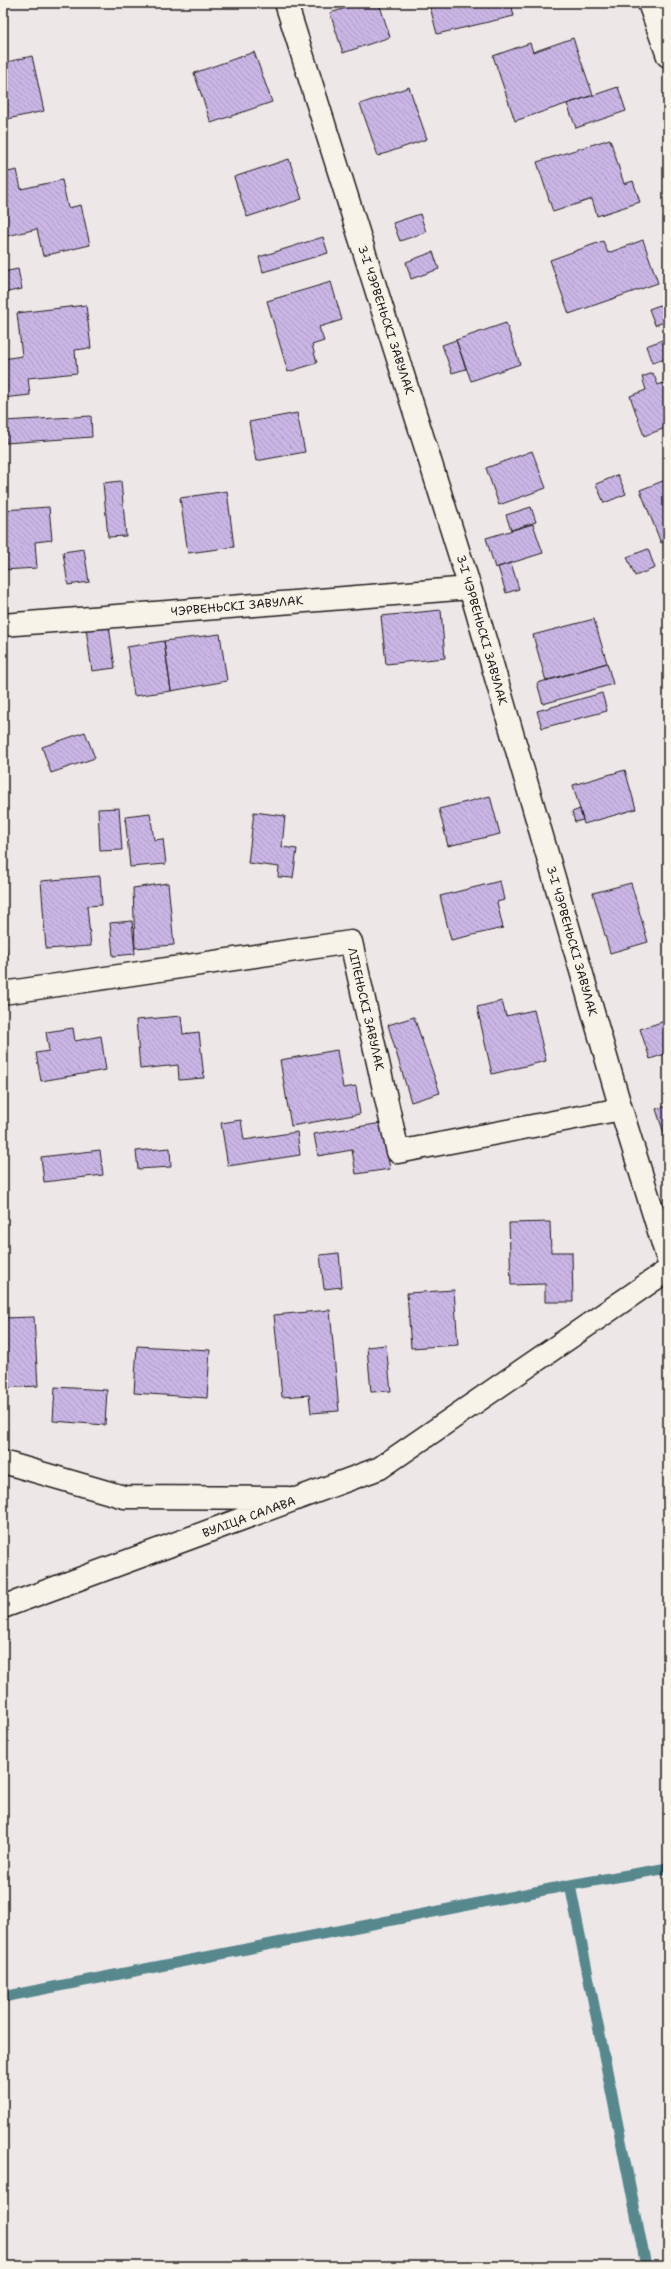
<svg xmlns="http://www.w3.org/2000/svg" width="671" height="2269" font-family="'Shantell Sans',sans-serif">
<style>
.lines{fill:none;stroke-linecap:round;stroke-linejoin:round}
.stream{stroke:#57888e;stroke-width:11}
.building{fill:url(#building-back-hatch);stroke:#1c1c1c}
.minor-casing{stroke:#1c1c1c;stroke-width:25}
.minor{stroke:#f7f3e8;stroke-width:22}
.labels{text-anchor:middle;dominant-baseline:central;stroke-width:4;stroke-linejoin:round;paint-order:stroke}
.street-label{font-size:12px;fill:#1c1c1c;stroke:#f7f3e8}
</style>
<defs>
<pattern id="building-back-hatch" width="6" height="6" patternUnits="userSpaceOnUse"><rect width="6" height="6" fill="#cab5e5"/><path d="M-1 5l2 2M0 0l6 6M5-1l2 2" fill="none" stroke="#ad9bc4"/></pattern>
</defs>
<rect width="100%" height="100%" fill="#eee7e7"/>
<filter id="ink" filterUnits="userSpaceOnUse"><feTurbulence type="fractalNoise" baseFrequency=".025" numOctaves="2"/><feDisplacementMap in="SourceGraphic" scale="8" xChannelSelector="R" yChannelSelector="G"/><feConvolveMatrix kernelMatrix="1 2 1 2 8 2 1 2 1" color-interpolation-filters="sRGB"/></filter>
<g filter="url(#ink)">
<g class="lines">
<!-- stream -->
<path class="stream" d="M570,1885L646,2266
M3,1997L570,1885L668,1868"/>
</g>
<!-- building -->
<path class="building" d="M362,3H379L390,37L343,53L330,13Z
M429,3H511L514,16L437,34Z
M573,38L593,95L515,121L493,56L530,43L533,52Z
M254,52L272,102L211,123L194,73Z
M32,56L44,111L3,120V63Z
M409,87L427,139L378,156L360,104Z
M618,87L626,111L576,128L567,104Z
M610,139L624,184L633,181L640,202L597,216L592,199L553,212L537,162Z
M289,159L302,199L247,217L234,177Z
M17,170L21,189L62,180L68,208L81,205L90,245L43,256L37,229L3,237V173Z
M420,214L426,232L400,241L393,223Z
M323,237L328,253L263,272L259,257Z
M643,240L658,283L569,314L550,260L603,241L608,253Z
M433,252L439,269L411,279L406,262Z
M18,269L22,289L3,293V272Z
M331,282L342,320L319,327L324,341L312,345L317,363L288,372L267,301Z
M668,302V321L655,325L649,309Z
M86,305L91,348L75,350L77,373L28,378L30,395L3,398V359L22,356L17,313Z
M506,323L520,364L471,381L456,340Z
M668,338V358L652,363L646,346Z
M456,340L466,369L452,373L442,345Z
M653,373L658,385L668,381V427L644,436L630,396L646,390L642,377Z
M297,413L305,452L256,461L249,422Z
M91,416L92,437L6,443L4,421Z
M532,451L546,488L499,505L486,468Z
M618,475L626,494L604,503L596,484Z
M668,479V540L661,543L640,490Z
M121,481L126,536L108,537L103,483Z
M227,491L234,547L188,553L180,498Z
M49,507L52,540L35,542L37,568L3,570V510Z
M531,507L536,522L511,530L506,515Z
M533,524L543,553L495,568L486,538Z
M84,549L89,582L68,585L63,552Z
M648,549L655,568L635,576L627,557Z
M511,563L519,589L506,593L498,567Z
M441,610L445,658L386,664L381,616Z
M594,619L607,663L546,681L533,635Z
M109,626L115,668L92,671L86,629Z
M220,634L227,681L171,691L164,641Z
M164,641L171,691L134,696L127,647Z
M607,663L613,684L543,704L537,683Z
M602,693L607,711L542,728L537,711Z
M85,732L95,758L51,773L42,747Z
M625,770L636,809L584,824L573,785Z
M490,796L500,834L448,846L439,809Z
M119,808L122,850L100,851L98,809Z
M580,809L583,820L575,822L572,812Z
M254,812L285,816L282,847L297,849L293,878L278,877L279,867L248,863Z
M150,813L154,840L163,839L166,864L130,867L125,816Z
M100,876L102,905L87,906L91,946L46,949L41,881Z
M500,881L504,900L497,902L503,928L451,940L440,896Z
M168,883L174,945L135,948L133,888Z
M631,883L648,942L610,953L593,893Z
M132,921L135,954L113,956L110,923Z
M3,932L8,960L3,961Z
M502,1001L506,1016L534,1010L546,1061L492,1074L477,1007Z
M181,1016L183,1034L199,1032L204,1078L179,1080L178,1065L140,1069L136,1020Z
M414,1017L440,1093L411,1102L388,1025Z
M668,1020V1053L650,1059L640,1029Z
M73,1028L75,1041L101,1036L106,1070L41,1081L36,1053L49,1051L46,1032Z
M337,1050L343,1088L356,1086L360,1114L291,1126L280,1060Z
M3,1071L6,1096L3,1097Z
M668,1106V1146L656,1109Z
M241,1120L244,1140L297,1132L300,1155L228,1166L221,1123Z
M382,1123L390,1169L356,1174L352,1150L318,1156L314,1134Z
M170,1148L171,1167L138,1169L136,1151Z
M100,1150L103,1175L44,1182L41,1157Z
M550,1222L551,1252H572L573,1302H545V1284L511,1285L509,1223Z
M339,1253L342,1287L324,1289L320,1255Z
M454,1290L458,1345L411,1348L407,1293Z
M330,1310L339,1411L311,1413L309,1395L282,1397L274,1315Z
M34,1317L38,1386L3,1388V1318Z
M386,1345L391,1391L371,1392L367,1347Z
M137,1346L210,1350L207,1398L134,1393Z
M55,1387L107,1390L105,1425L53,1421Z"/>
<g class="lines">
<!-- minor casing -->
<g class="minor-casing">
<path id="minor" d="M286,3L470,588L621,1109L668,1260
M649,3L668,56
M3,625L470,588
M3,993L351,942L398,1152L621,1109
M3,1462L124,1497L288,1498
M3,1607L380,1468L668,1270"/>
</g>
<!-- minor -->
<use href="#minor" class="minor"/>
</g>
</g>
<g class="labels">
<!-- street labels -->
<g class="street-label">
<text transform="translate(386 320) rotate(72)">3-І ЧЭРВЕНЬСКІ ЗАВУЛАК</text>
<text transform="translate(237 606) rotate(-5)">ЧЭРВЕНЬСКІ ЗАВУЛАК</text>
<text transform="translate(482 630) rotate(74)">3-І ЧЭРВЕНЬСКІ ЗАВУЛАК</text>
<text transform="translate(572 941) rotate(74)">3-І ЧЭРВЕНЬСКІ ЗАВУЛАК</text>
<text transform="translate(366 1009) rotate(77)">ЛІПЕНЬСКІ ЗАВУЛАК</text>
<text transform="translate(249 1517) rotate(-20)">ВУЛІЦА САЛАВА</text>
</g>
</g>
<!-- margin -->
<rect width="671" height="2269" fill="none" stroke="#f7f3e8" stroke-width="16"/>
<rect x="8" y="8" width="655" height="2253" fill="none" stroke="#1c1c1c" stroke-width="1.5" filter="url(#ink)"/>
</svg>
